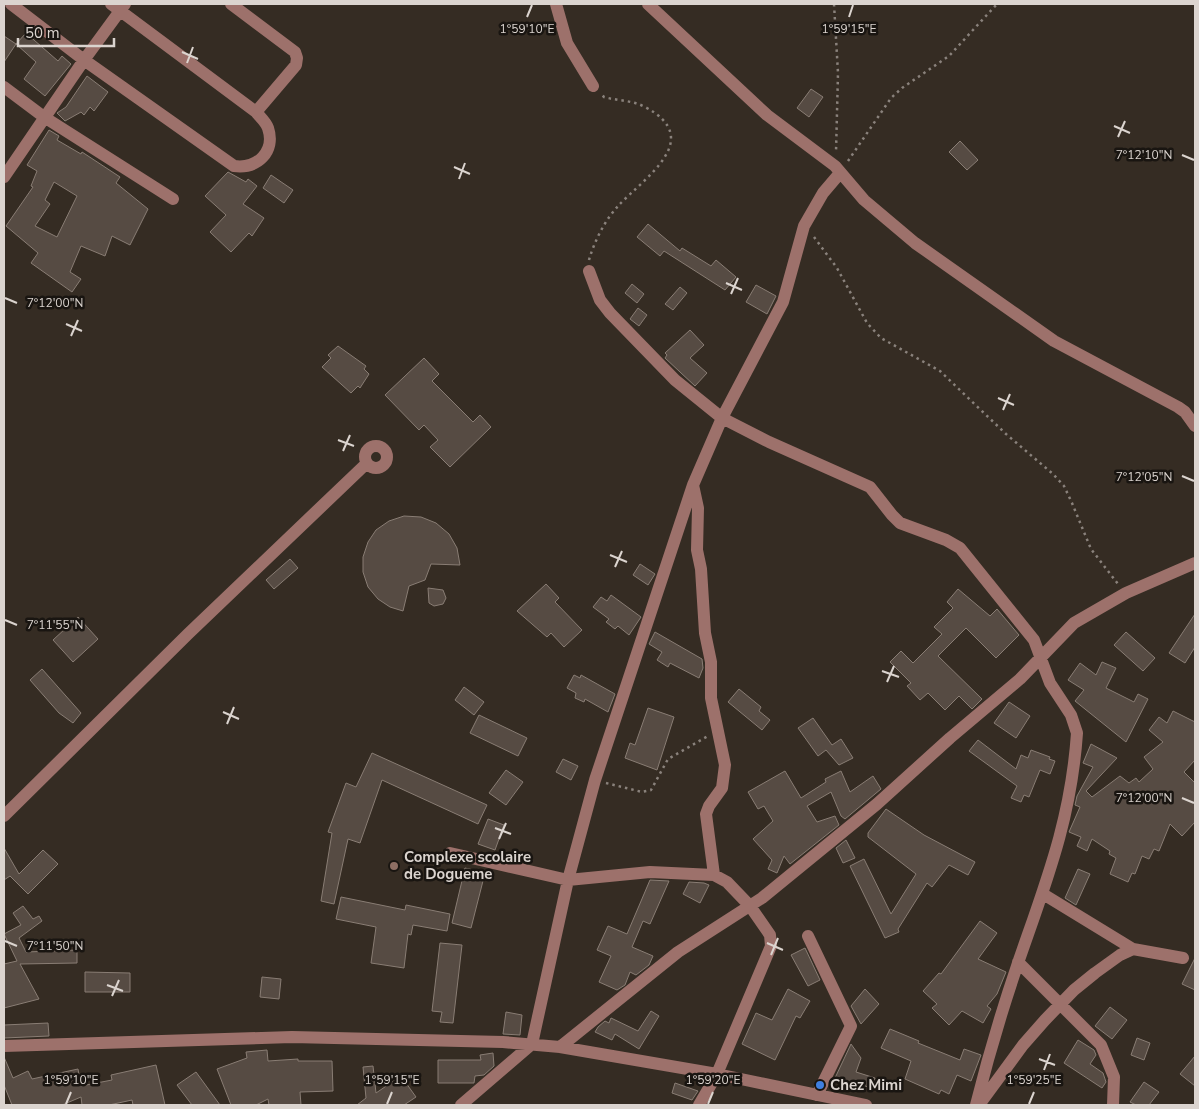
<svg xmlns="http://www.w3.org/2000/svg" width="1199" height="1109" font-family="'Nunito Sans',sans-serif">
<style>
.building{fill:#564b43;stroke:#897d74;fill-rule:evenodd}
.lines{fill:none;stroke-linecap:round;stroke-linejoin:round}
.path{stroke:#8a827c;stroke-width:2.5;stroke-dasharray:2.5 4;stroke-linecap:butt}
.minor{stroke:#9d716b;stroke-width:12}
.ticks{fill:none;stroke:#dbd4cf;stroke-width:2}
.education-dot{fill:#8d6e63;stroke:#191511;stroke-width:2}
.shop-dot{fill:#3f7fe0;stroke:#191511;stroke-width:2}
.labels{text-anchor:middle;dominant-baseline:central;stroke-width:5;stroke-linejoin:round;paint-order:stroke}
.poi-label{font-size:15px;font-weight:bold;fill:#dbd4cf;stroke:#191511;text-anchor:start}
.ticks-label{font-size:12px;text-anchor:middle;fill:#dbd4cf;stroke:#191511;stroke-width:5;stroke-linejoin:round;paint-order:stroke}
</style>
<rect width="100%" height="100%" fill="#352c23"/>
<!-- building -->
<path class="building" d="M26,33L58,61L62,56L71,64L45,96L24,79L36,62L16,44Z
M4,36L16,44L4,62Z
M87,76L108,92L94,111L90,107L84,115L81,112L65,121L57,113L66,107Z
M811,89L823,97L809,117L797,108Z
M49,130L59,136L57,140L81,154L82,152L120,177L116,183L148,209L130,245L112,236L105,256L81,246L70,272L81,279L72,292L31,263L38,253L6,226L33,187L31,186L37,171L27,165ZM54,182L77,196L57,237L35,226L50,204L45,200Z
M960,141L978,160L967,170L949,152Z
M228,172L246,182L248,179L257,186L243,204L264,218L252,236L249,233L231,252L210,232L226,215L205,196Z
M271,175L293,190L284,203L263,188Z
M648,224L680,251L682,248L711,266L716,260L736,277L725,290L664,251L660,256L637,237Z
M632,284L644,294L637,303L625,293Z
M756,285L776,296L767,314L746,302Z
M680,287L687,293L673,310L665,304Z
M638,308L647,315L639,326L630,319Z
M690,330L704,345L690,358L707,373L695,386L665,358L667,355L665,353Z
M338,346L366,366L364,369L369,374L360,388L358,386L351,393L322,367L331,358L328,355Z
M424,358L439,374L432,381L473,422L480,415L491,427L450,467L430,447L438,440L424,425L419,430L385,395Z
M404,516L421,517L436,523L449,534L457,548L460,565L431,564L425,580L409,586L403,611L390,607L378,599L368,587L363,572V557L368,542L376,530L389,521Z
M290,559L298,568L274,589L266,580Z
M640,564L655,574L648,585L633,575Z
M546,584L559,598L555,602L582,630L564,647L551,633L547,637L517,611Z
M428,588L443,590L446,598L443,604L434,606L429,603Z
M958,589L990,616L997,609L1019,635L996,658L966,628L938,656L982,699L972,709L959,696L945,710L928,693L920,700L907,686L911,683L890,662L901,651L913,663L942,634L934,627L953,608L947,602Z
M611,595L641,617L629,635L618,626L615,629L606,622L609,619L593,607L601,597L607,601Z
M1195,614V647L1185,663L1169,653Z
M78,617L98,639L73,662L53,640Z
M655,632L702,659L703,668L699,678L670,663L668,667L657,660L662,652L649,644Z
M1126,632L1155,658L1143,671L1114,645Z
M1102,662L1116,668L1106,688L1134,702L1138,694L1148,699L1126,742L1075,701L1084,690L1068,680L1080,663L1096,675Z
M42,669L81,713L73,723L59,713L30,680Z
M574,675L580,678L581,675L615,694L608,712L585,699L584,702L575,698L576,693L567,688Z
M464,687L484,702L474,715L455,700Z
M739,689L761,707L759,711L770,720L762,730L728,702Z
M1009,702L1030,716L1016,738L994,723Z
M648,708L674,717L657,770L625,758L630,743L635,745Z
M1173,711L1195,722V760L1184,772L1195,783V822L1182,836L1170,824L1159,851L1154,849L1149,859L1142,856L1135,874L1132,873L1128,882L1110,874L1116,858L1109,854L1110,851L1092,839L1087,851L1077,846L1081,837L1069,832L1080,807L1075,805L1077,796L1093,767L1083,763L1091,744L1117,758L1086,791L1092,797L1120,776L1129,783L1136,778L1139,782L1153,769L1144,757L1163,742L1149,730L1159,717L1167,723Z
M479,715L527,738L518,756L470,733Z
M813,718L832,745L841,739L853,758L839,765L826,750L818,756L798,728Z
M978,740L1016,769L1021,755L1028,758L1031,750L1050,757L1049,759L1055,761L1050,774L1040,770L1029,797L1024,795L1021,802L1011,798L1017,786L969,751Z
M372,753L487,805L478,824L382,780L360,843L348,839L334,904L321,901L332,833L328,832L346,783L356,787Z
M563,759L578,766L571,780L556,772Z
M506,770L523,782L506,805L489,793Z
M785,771L801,798L826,782L825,779L841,771L850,792L873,776L881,789L845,819L841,816L831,792L807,806L817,822L835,816L839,825L790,864L784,856L777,873L768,869L772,860L753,839L773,821L764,806L758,809L748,792Z
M886,809L924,835L975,862L968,875L949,865L932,887L927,883L898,929L899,932L885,938L850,866L864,859L891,914L916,874L868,837V833Z
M488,819L504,825L495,850L478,844Z
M846,840L855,858L843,863L836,848Z
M4,848L19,874L43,850L58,864L28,894L10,876L4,880Z
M465,868L485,873L471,928L452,923Z
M1078,869L1090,874L1076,905L1065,898Z
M650,880L669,881L650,924L643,921L632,947L653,956L649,965L636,975L630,972L625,985L617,990L599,982L611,956L597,950L608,926L627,934Z
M689,882L704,883L709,885L700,903L683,894Z
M341,897L405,910L406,905L450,914L447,931L413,925L411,935L408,934L404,968L371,963L376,927L336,919Z
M23,906L33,919L39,916L42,921L19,938L26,952L77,950V963L20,964L39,999L4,1008V964L17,961L4,934L21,925L13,913Z
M980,921L997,933L978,959L1006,972L997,994L987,1006L991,1009L983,1023L962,1011L949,1025L932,1008L937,1004L923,991L939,973L941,974Z
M440,943L462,945L453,1023L440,1022L442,1012L432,1011Z
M805,948L820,980L808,986L791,955Z
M1195,958V990L1182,984Z
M85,972L130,973V992H85Z
M262,977L281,979L279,999L260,997Z
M788,989L810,1001L800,1018L796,1016L775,1060L742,1044L756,1013L772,1020Z
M865,989L879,1004L861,1024L851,1006Z
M1110,1007L1127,1020L1112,1039L1095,1026Z
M651,1011L659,1016L639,1049L615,1034L612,1040L595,1032L598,1027L605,1021L609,1023L611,1018L638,1031Z
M506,1012L522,1015L520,1035L503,1034Z
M48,1023L49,1036L4,1038V1025Z
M890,1029L919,1041L918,1043L960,1060L964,1049L981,1055L971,1081L957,1075L949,1094L941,1090L939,1094L905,1079L911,1061L881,1048Z
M1137,1038L1150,1043L1144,1060L1131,1055Z
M1078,1040L1094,1050L1096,1055L1090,1064L1103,1073L1106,1082L1102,1088L1064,1063Z
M851,1044L861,1058L856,1072L875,1078L872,1088L835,1078Z
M267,1050L268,1061L298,1059V1061H332L333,1091L300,1092L301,1105H269L268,1099L256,1105H231L217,1069L247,1058L246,1052Z
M493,1053L494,1066L484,1075L475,1076L474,1083H438V1060H481L480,1055Z
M1195,1056V1086L1180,1074Z
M4,1057L13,1078L28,1071L32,1079L78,1069L81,1086L112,1080L111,1075L156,1065L165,1105H133L132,1100L109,1105H82L81,1097L62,1105H12L4,1085Z
M373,1066L376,1093L401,1076L416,1097L404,1105H357L366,1098L363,1067Z
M196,1072L220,1105H192L177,1085Z
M1144,1082L1159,1092L1149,1105H1136L1130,1102Z
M675,1083L698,1091L692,1100L672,1093Z"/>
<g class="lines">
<!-- path -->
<path class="path" d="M834,4L838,73L836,152
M848,161L891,98L902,88L949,56L997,4
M814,237L837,268L867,323L881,338L940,371L1006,434L1053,474L1064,486L1072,503L1091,549L1118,584
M589,260C594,242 605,220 618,206C644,178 706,139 645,107C632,100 618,101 604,97L601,94
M606,783L642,792L651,790L668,759L708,736"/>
<!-- minor -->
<path class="minor" d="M11,4L84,60L234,166C257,169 276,152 268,128C266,122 260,117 256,112L111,4
M231,4L295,52L297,58L296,65L256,112
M556,4L567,43L593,86
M648,4L767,115L835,166L864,200L915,243L1054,341L1178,407L1185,412L1195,426
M4,87L44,117L173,199
M4,177L84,60L125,4
M589,271L600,300L610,313L675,380L722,418L769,442L870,487L892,515L900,523L946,540L960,548L1034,640L1050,683L1071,715L1077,733C1071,820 1046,882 1018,963C1002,1010 988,1057 976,1105
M365 457a11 11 0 1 1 22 0a11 11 0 1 1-22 0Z
M693,485L698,508L697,550L701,569L705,633L711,662V698L725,765L722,788L709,806L706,814L714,875
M4,816L188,634L367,463
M450,853L568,880L650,872L714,875L727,882L750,906L770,935L771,946L717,1074L699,1105
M1043,894L1133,949
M808,936L851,1026L817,1095
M1018,962L1101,1045L1114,1077L1113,1105
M4,1046L292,1037L503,1042L560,1047L717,1074L866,1105
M560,1047L678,952L762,898L877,804L950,738L1020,679L1074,623L1126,593L1195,563
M461,1105L532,1044L568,880L595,780L693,485L722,418L783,302L804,226L823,193L840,173
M979,1105L1023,1045L1045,1020L1074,990L1095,973L1120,955L1133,949L1183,958"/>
</g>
<!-- ticks -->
<path class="ticks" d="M527,17L532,5M849,17L853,5M182,52L198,59M187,63L193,47M1114,126L1130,133M1118,137L1125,121M1182,155L1194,160M454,167L470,174M459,179L465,163M726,283L742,290M731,294L738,278M5,298L17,303M66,324L82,331M71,336L78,320M998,398L1014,405M1003,410L1010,394M338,440L354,446M343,451L350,435M1182,476L1194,481M610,555L627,562M615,567L622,551M5,620L17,625M882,671L899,677M887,682L894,666M223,712L239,719M227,724L234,707M1182,798L1194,803M495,828L511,834M499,839L506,823M5,941L17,946M767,943L783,950M771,955L778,938M107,985L123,991M112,996L119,980M1039,1059L1055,1065M1044,1070L1050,1054M66,1104L71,1092M387,1104L392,1092M708,1104L713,1092M1029,1104L1034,1092"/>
<!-- markers -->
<circle class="education-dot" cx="394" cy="866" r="5"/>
<circle class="shop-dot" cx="820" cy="1085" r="5"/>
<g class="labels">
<!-- poi labels -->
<g class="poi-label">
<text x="404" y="857">Complexe scolaire<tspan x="404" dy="17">de Dogueme</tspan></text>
<text x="830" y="1085">Chez Mimi</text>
</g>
</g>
<g class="ticks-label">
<text x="527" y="33">1°59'10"E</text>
<text x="849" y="33">1°59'15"E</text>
<text x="1144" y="159">7°12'10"N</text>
<text x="55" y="307">7°12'00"N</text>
<text x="1144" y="481">7°12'05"N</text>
<text x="55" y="629">7°11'55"N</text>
<text x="1144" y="802">7°12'00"N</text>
<text x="55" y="950">7°11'50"N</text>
<text x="71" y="1084">1°59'10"E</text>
<text x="392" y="1084">1°59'15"E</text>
<text x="713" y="1084">1°59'20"E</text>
<text x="1034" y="1084">1°59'25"E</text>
</g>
<!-- border -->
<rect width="1199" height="1109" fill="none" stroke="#dbd4cf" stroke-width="10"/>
<!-- scale -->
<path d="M18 38v8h96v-8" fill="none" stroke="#dbd4cf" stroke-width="2.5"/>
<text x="25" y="38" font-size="15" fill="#dbd4cf" stroke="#191511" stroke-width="4" paint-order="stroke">50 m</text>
</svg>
